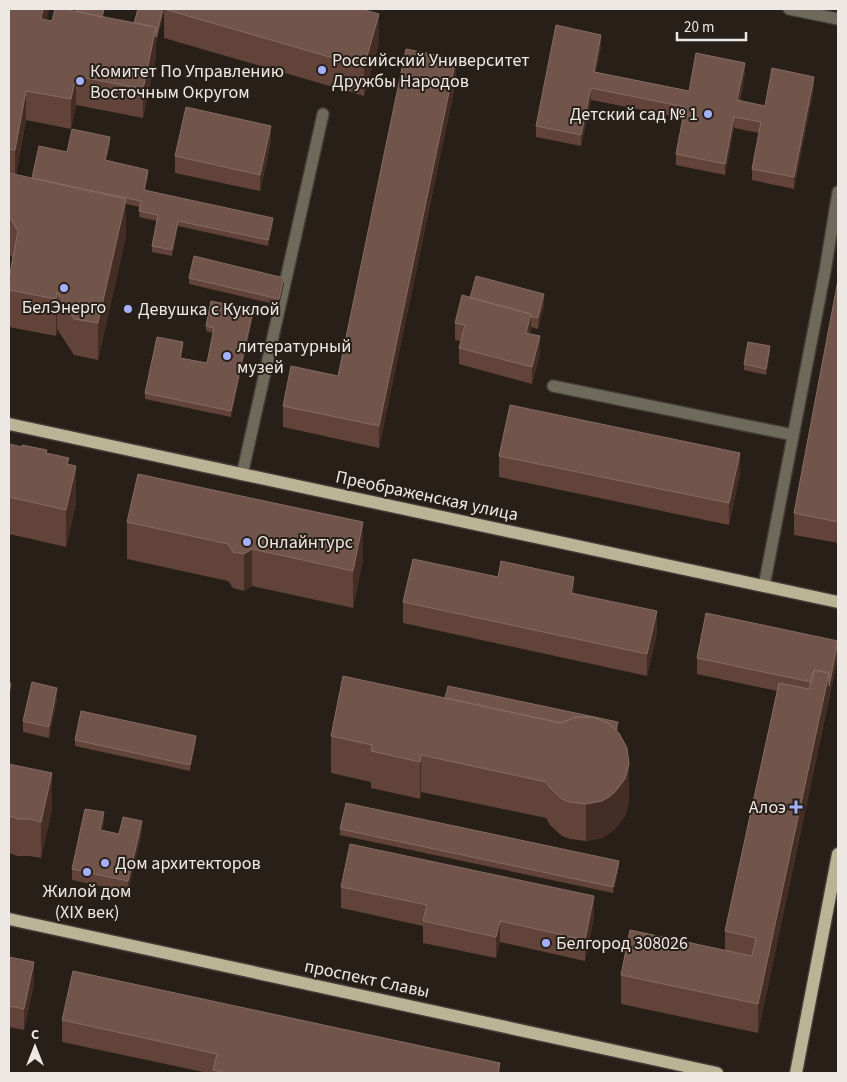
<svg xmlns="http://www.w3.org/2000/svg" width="847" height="1082" font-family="'Source Sans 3',sans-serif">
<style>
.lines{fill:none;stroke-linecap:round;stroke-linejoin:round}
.lane-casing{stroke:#433b35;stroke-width:14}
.primary-casing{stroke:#433b35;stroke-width:15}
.lane{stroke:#6d695b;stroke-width:11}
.primary{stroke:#bbb395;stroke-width:12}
.wall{fill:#624339}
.shaded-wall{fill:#442d24}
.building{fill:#71554b;stroke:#846c63}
.poi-dot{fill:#a4b1fc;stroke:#271f18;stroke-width:2}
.labels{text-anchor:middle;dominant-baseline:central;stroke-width:4;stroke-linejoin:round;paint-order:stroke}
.poi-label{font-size:18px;fill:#eee8e4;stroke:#271f18;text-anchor:start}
.street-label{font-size:18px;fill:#eee8e4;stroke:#271f18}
</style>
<rect width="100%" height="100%" fill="#271f18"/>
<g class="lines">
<!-- lane casing -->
<g class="lane-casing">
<path id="lane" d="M789,9L838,19
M553,386L793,435
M242,475L323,114
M764,586L825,271L838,192"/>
</g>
<!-- primary casing -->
<g class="primary-casing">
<path id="primary" d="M9,424L838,602
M9,919L717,1073
M796,1073L838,854"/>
</g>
<!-- lane -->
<use href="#lane" class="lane"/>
<!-- primary -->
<use href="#primary" class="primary"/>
</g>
<!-- wall -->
<path class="wall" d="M9,9H49L46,20L52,21L103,17L134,23L138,9H361L379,43L364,96L164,38V11L156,43V57L143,118L76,105L71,129L26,120L16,175L32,178L67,152L110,143L106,161L148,175L145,190L273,224L268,246L178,226L172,256L152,252V246L157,221L139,217L140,207L126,204V236L98,360L74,355L57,329L56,336L9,327V278L13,259L11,256L9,255Z
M601,46L596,72L689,91L745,74L740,101L765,106L814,88L794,189L752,180V169L759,133L734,128L725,175L676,165V154L683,118L591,100L581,146L536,137V126Z
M456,81L379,448L283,427V406L338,376Z
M271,142L260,191L175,173V156Z
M189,278L284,284L279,305L189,284Z
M838,280V543L794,535V513Z
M470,298L544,305L538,329L531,327L530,334L540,353L532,384L459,364V348L461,341L455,340V323Z
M253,316L231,417L145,399V393L183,348L181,358L207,363L213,333L206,331V326Z
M770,352L766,375L744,370V364Z
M9,444L47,453L69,465L76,503L66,547L9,534Z
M499,456L740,474L729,525L499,477Z
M127,522L363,559L353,608L252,586L244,591L233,588L228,581L127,559Z
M498,577L574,593L657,633L647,676L403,623V602Z
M838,657L758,1033L621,1004V975L725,950V931L777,691L697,674V658Z
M445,698L618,728L617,731L629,801L625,816L615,829L602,838L586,841L570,839L562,836L550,825L546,818L421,792L420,799L407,796L371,788V782L331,773V736Z
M57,699L49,738L23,732V721Z
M75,740L196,742L190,771L75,746Z
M9,764L52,810L41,858L30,856H18L9,853Z
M104,824L102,830L119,834L142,832L128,892L72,880V869Z
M340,829L619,867L613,893L340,835Z
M341,887L594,917L585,961L500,942L496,958L423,943V926L341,908Z
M9,957L34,983L24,1030L9,1027Z
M62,1020L500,1073H208L62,1042Z"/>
<!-- shaded-wall -->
<path class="shaded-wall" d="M43,9H49L41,48V19Z
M104,9H105L97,39Z
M163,9H165L156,43V57L143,118V89L156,27Z
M379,14V43L364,96V67Z
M601,35V46L594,83V72Z
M456,59V81L379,448V426Z
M745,63V74L737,111V100Z
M76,76V105L71,129V99Z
M814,77V88L794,189V177Z
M591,88V100L581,146V135Z
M26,91V120L15,180V150Z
M734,117V128L725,175V164Z
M271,126V142L260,191V175Z
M110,137V143L105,166V160Z
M148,170V175L144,196V190Z
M126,199V236L98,360V323Z
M273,218V224L268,246V240Z
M178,221V226L172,256V250Z
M284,278V284L279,305V299Z
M57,292V329L56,336V299Z
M544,294V305L538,329V318Z
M253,310V316L231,417V411Z
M531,314V330L526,349V333Z
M540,336V353L532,384V367Z
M183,342V348L180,364V358Z
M770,346V352L766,375V369Z
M740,453V474L729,525V503Z
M76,466V503L66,547V510Z
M363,522V559L353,608V571Z
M252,549V586L244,591V554Z
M574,577V598L571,593Z
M657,611V633L647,676V654Z
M838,641V657L758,1033V1004L829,673Z
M11,683V689L9,700V694Z
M57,688V699L49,738V727Z
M196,736V742L190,771V765Z
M421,755V792L420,799V762Z
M629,764V801L625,816L615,829L609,834L602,838L586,841V804Z
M52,773V810L41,858V822Z
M104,812V824L100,841V830Z
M142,821V832L128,892V881Z
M619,861V867L613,893V887Z
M594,896V917L585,961V940Z
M500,921V942L496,958V937Z
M34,962V983L24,1030V1009Z
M500,1063V1073H498Z"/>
<!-- building -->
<path class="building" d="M9,9H43L41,19L52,21L55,9H63L156,27L143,89L76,76L71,99L26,91L15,150L9,149Z
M76,9H104L102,17L76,11Z
M138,9H163L156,37V27L134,23Z
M164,9H361L379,14L364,67Z
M556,25L601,35L594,72L689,91L696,53L745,63L737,100L765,106L772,68L814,77L794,177L752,169L761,122L734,117L725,164L676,154L685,107L591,88L581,135L536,126Z
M406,49L456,59L379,426L283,406L291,366L338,376Z
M186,107L271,126L260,175L175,156Z
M72,129L110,137L105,160L148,170L144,190L273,218L268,240L178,221L172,250L152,246L158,215L139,211L141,201L32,178L39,146L67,152Z
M9,173L126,199L98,323L74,319L57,292L56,299L9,290V278L18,231L11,219H9Z
M194,256L284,278L279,299L189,278Z
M476,276L544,294L538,318L531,316V314L470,298Z
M838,280V522L794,513Z
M462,295L531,314L526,333L540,336L532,367L459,348L465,325L455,323Z
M211,301L253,310L231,411L145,393L157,337L183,342L180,358L207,363L214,328L206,326Z
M748,342L770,346L766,369L744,364Z
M510,405L740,453L729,503L499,456Z
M9,444L22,447V445L47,450L46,453L69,458L67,464L76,466L66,510L9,497Z
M138,474L363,522L353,571L252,549L244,554L233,552L228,544L127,522Z
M413,559L498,577L501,561L574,577L571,593L657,611L647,654L403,602Z
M706,613L838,641L829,686V673L814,670L811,682L697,658Z
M814,670L829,673L758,1004L621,975L630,930L752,956L756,938L725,931L779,683L809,689Z
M343,676L561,723L576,717H593L608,723L619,733L627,748L629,764L625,779L615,792L609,797L602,801L586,804L570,802L562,799L550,788L546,782L421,755L420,762L371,751L372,745L331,736Z
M32,682L57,688L49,727L23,721Z
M9,683H11L9,694Z
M448,686L618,722L616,730L608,723L593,717H576L561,723L445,698Z
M81,711L196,736L190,765L75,740Z
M9,764L52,773L41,822L30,819H18L9,816Z
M346,803L619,861L613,887L340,829Z
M85,809L104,812L100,830L119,834L123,817L142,821L128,881L72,869Z
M350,844L594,896L585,940L500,921L496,937L423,921L427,905L341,887Z
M9,957L34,962L24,1009L9,1006Z
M73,971L500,1063L498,1073H228L213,1070L217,1054L62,1020Z"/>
<!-- markers -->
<g class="poi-dot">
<circle cx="322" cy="70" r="5"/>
<circle cx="80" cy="81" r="5"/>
<circle cx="708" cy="114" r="5"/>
<circle cx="64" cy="288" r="5"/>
<circle cx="128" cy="309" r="5"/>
<circle cx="227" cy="356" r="5"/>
<circle cx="247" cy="542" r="5"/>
<path d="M793.5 799.5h5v5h5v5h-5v5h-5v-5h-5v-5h5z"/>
<circle cx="105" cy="863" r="5"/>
<circle cx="87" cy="872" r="5"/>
<circle cx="546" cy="943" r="5"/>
</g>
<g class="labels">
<!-- poi labels -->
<g class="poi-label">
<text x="332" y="60">Российский Университет<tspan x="332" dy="21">Дружбы Народов</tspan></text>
<text x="90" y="71">Комитет По Управлению<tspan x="90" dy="21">Восточным Округом</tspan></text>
<text x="698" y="114" text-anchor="end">Детский сад № 1</text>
<text x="64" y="307" text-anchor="middle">БелЭнерго</text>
<text x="138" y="309">Девушка с Куклой</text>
<text x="237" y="346">литературный<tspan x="237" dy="21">музей</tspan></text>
<text x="257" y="542">Онлайнтурс</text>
<text x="786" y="807" text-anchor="end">Алоэ</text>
<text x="115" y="863">Дом архитекторов</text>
<text x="87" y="891" text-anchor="middle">Жилой дом<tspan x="87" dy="21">(XIX век)</tspan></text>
<text x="556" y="943">Белгород 308026</text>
</g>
<!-- street labels -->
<g class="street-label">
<text transform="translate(427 496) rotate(12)">Преображенская улица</text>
<text transform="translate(367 979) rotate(12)">проспект Славы</text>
</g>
</g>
<!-- border -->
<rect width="847" height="1082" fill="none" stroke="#eee8e4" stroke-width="20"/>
<!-- north arrow -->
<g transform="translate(35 1047)" stroke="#271f18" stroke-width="4" paint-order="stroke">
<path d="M0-4L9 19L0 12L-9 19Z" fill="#eee8e4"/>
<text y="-8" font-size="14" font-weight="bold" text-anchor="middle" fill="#eee8e4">С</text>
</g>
<!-- scale -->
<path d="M677 32v8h69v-8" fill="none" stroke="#eee8e4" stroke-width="2.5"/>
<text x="684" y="32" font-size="15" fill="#eee8e4" stroke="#271f18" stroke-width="4" paint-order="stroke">20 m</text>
</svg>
